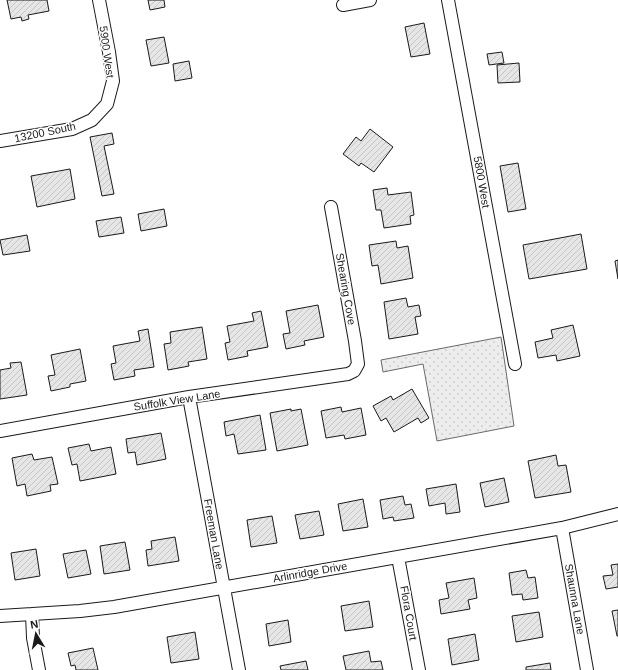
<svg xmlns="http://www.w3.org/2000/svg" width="618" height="670" font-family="Helvetica,sans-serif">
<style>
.park{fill:url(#park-dots);stroke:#6a6a6a}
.building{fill:url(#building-hatch);stroke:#1a1a1a}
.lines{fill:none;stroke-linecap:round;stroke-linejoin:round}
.street-casing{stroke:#1a1a1a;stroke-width:14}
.street{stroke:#fff;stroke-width:12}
.labels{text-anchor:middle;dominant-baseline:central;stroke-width:3;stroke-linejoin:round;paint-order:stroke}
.street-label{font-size:11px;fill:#1a1a1a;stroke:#fff}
</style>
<defs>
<pattern id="park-dots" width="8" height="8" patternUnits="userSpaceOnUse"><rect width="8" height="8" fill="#ededed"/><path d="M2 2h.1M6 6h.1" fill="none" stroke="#cbcbcb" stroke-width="1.8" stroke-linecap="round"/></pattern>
<pattern id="building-hatch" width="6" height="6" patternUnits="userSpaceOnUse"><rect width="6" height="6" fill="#e6e6e6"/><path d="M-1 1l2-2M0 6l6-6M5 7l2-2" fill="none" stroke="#c5c5c5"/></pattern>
</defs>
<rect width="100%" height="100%" fill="#fff"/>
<!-- park -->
<path class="park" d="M501,337L514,426L437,441L423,364L383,372L381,360Z"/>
<!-- building -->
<path class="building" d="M7,0H47L49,11L28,15L29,19L22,21L21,17L11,19Z
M148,0H164L165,7L150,10Z
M424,23L430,54L411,57L405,27Z
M164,37L169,63L151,66L146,40Z
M502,52L504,63L489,65L487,54Z
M189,61L192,78L175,81L173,64Z
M519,63L520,82L498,83L497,65Z
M370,129L393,147L374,172L361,163L359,166L343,154L356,137L361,141Z
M112,133L114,144L104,146L114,194L102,196L90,137Z
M518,163L526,209L508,212L500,166Z
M70,169L75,199L37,207L31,176Z
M387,188L388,195L411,192L414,215L410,216L411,224L384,228L381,210H376L373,190Z
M164,209L167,226L141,231L138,214Z
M121,217L124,233L99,237L96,221Z
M581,234L587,269L529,279L523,245Z
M27,235L30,251L3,255L0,240Z
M396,241L397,248L408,246L413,278L381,284L378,265L372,266L369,245Z
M618,260V279L615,261Z
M406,298L408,307L419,305L421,316L415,317L418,334L389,339L384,302Z
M318,305L324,337L304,341L305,345L286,349L283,334L290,333L286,311Z
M261,311L268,347L247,351L248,356L228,360L225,343L230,342L227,326L254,321L252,313Z
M573,325L580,356L557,361L556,355L538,358L535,342L553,338L551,330Z
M202,327L207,359L188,362L189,366L168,370L164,344L171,343L170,332Z
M148,329L154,367L134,370L135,376L114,380L111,364L116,363L113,346L140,341L138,331Z
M80,349L86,381L70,384V387L51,391L48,376L55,375L51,355Z
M21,362L27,395L0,399V370L11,368L10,363Z
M412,389L429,418L421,423L418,418L394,432L386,418L381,421L373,406L391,396L393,400Z
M341,407L342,412L361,408L366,435L345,439L344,435L326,438L321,411Z
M291,409V411L301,409L308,445L277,451L270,413Z
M260,415L266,450L238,454L234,434L226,436L224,422Z
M161,433L166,459L137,465L135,452L128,453L126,439Z
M89,444L91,451L111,447L116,474L80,481L77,464L72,465L68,448Z
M32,454L34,460L52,457L58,484L50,485L51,491L27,496L25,484L17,486L12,458Z
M556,455L558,466L566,465L571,492L535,498L528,461Z
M504,478L509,502L485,507L480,483Z
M456,484L460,512L446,514L445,503L429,506L426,489Z
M403,496L405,505L411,504L414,518L394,521L393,517L383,519L380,500Z
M363,499L368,527L343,531L338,504Z
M319,511L324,535L300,539L295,515Z
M272,516L277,543L251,547L247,520Z
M175,537L179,561L148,566L146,550L152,549L151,541Z
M125,542L130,570L104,574L100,546Z
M36,549L40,576L15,580L11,553Z
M86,550L91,574L68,578L63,554Z
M618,564V587L606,589L603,576L613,575L611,565Z
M526,570L528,578L535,577L538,598L523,600L522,594L512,595L509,573Z
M474,578L477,598L468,600L470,609L441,614L439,600L449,598L446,583Z
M369,601L373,627L345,631L341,606Z
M618,610V636H617L612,611Z
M539,612L543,637L516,642L512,616Z
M288,620L291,642L269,646L266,624Z
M195,632L199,659L171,663L167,637Z
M475,634L479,660L452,665L448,639Z
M93,648L98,670H76L75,665L71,666L68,653Z
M369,651L371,662L381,661L383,670H346L343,656Z
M306,661L308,670H281L280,666Z
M550,663L551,670H526V667Z"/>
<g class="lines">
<!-- street casing -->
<g class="street-casing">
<path id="street" d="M448,0L515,364
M343,5L370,0
M0,141L72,129L92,120L107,104L113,81L109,52L99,0
M189,397L239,670
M0,431L189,397L348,374L354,371L358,364L355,341L331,207
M562,528L587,670
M398,557L419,670
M32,614L33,638L39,670
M0,616L80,611L114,607L562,528L618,514"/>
</g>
<!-- street -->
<use href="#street" class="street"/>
</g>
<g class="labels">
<!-- street labels -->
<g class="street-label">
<text transform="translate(107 52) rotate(82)">5900 West</text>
<text transform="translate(45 132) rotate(-12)">13200 South</text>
<text transform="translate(482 182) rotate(80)">5800 West</text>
<text transform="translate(346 289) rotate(80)">Shearing Cove</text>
<text transform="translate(177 400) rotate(-9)">Suffolk View Lane</text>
<text transform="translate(214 534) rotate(80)">Freeman Lane</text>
<text transform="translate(310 572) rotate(-10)">Arlinridge Drive</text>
<text transform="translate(575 599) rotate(80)">Shaunna Lane</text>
<text transform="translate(409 613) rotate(80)">Flora Court</text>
</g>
</g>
<!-- north arrow -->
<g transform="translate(36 634) rotate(350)" stroke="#ffffff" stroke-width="3" paint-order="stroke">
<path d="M0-3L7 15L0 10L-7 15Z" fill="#1a1a1a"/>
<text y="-6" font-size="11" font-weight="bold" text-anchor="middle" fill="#1a1a1a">N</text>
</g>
</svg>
